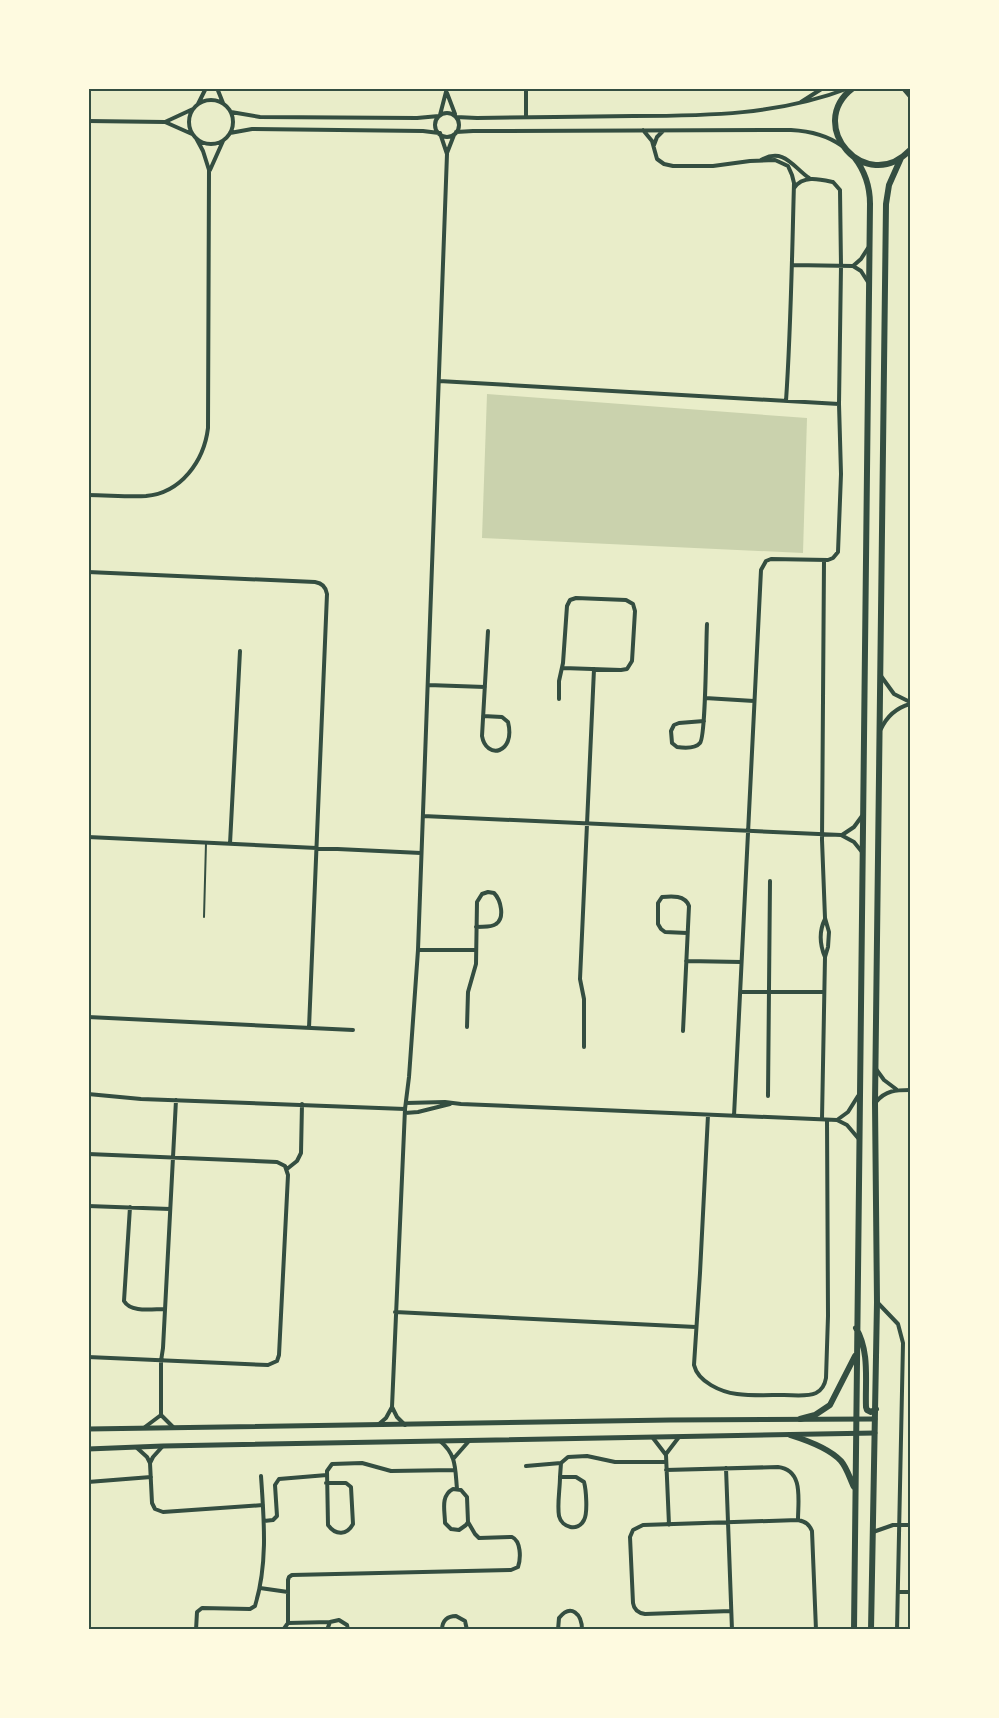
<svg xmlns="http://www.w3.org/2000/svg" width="999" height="1718" font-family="Quicksand,sans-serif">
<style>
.green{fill:#cad2ad}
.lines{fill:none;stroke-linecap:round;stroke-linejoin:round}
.service{stroke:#344e41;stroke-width:2}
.minor{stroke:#344e41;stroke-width:4}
.tertiary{stroke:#344e41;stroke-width:5}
.primary{stroke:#344e41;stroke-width:6}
.neatline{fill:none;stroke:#344e41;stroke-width:2}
</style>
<rect width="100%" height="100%" fill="#e9edc9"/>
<!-- green -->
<path class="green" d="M487,394L807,418L803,553L482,538Z"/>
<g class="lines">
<!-- service -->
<path class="service" d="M204,917L206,843"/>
<!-- minor -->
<path class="minor" d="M217,88L223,103
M447,93L455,114
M189 122a22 22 0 1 1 44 0a22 22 0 1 1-44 0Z
M801,102L823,88
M198,104L206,88
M231,112L260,117L417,118L439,116
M435 125a12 12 0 1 1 24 0a12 12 0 1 1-24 0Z
M440,115L447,88
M456,117L477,118C529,117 581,117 633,116C707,116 779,115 849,88
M526,117V88
M88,121L165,122L192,134
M165,122L193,109
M643,130L652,141L657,159L664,164L673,166H713L750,161L775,160L788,166L792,175L794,183C792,256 791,328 786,401
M456,132L473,131L791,130C810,131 827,135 842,146
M230,133L252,129L423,131L439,133
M654,145L657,137L663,131
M447,153L454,135
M761,160C784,147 793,167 809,178
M210,170L223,141
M793,265L853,266L861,271L868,282
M853,266L861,259L868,248
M439,381L839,404
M88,495C107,495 127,497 146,496C181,493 204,461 208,428L209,170L203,151L196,138
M88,572L315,582C322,583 326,587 327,594L309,1028
M881,676L894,694L910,702
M428,685L485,687
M705,698L754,701
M559,699V681L563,663L567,606L570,600L576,598L626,600L633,604L635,611L632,661L627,669L621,670L563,668
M483,716L502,717L508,722C516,754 486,760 482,736L488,631
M704,721L679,723L674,725L671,731L672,743L677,747C684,748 695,749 700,743C706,736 706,640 707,624
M881,729C887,716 896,708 910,704
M423,816L841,835L854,842L862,852
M842,835L854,827L862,816
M88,837L421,853
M230,844L240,651
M825,919C819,931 820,945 825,957
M418,950H476
M686,961L741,962
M740,992H824
M88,1017L353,1030
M467,1027L468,992L476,964L477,902L482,894L488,892L494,893C501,900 505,918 496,924C491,928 482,926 476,927
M683,1031L689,906C685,895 672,896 662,897L658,903V924L661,929L665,932L687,933
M584,1047V999L580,979L594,669
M876,1069L884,1080L896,1089
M88,1094L141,1099L405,1109
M768,1096L770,881
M876,1102C886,1090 896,1090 910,1090
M406,1103L445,1102L461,1104L837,1120L847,1125L858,1138
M405,1113L418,1112L450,1104
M708,1115L700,1273L694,1365C698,1382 721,1392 737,1394C752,1396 769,1395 784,1395C794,1395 807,1397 816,1393C822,1390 825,1384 826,1378L828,1316L827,1120
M734,1116L761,570L766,561L771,559L828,560L833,558L838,552L841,474L839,404L841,266L840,190L833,182C819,179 803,175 794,188
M822,1119L825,957L828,947L829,932L825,918L822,840L824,561
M837,1120L848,1112L858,1096
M88,1154L277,1162L285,1166L288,1175L279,1355L277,1361L268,1365L88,1357
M287,1169L297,1161L301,1153L302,1104
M88,1206L170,1209
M130,1207L124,1301C131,1313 152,1309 165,1309
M877,1302L898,1324L903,1343L897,1630
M395,1312L696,1327
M392,1407L397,1417L405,1425
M161,1415V1361L163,1348L176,1100
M161,1415L173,1427
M379,1424L386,1418L392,1407L405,1109L409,1077L418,950L447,154L440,133
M145,1427L161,1415
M653,1438L666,1455L669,1525
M440,1441C457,1455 455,1469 457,1489
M136,1447L147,1457L150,1463
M162,1447L153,1457L150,1463L152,1503L155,1509L163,1512L263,1505
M666,1454L679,1437
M454,1458L469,1441
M526,1466L561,1463
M726,1468L732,1630
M666,1470L778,1467C804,1470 798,1500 798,1520
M560,1477H576L584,1482C586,1489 588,1513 584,1520C578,1532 562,1528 559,1516C557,1504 560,1489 560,1477Z
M560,1477L561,1463L568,1457L587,1456L615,1462H666
M88,1482L151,1477
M326,1483H346L351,1487L353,1524C347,1535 336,1536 328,1525L327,1471L332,1464L362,1463L391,1471L455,1470
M453,1489L461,1490L467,1497L468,1522L466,1525L459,1530L451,1529L445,1523C445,1511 440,1496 453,1489Z
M264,1521L273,1520L277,1516L275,1485L279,1479L327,1475
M873,1532L893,1525H910
M260,1588L288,1592
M898,1592H910
M731,1611L645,1614C638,1613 634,1610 633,1603L630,1537L633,1530L643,1525L798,1520C806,1522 809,1524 812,1531L816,1630
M288,1623V1580L289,1577L292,1575L511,1570L518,1567C521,1558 521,1541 512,1537L479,1538L475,1534L468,1522
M196,1630L197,1612L202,1608L250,1609L255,1606C268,1564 264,1520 261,1476
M283,1630L288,1623L330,1622
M327,1630L330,1622L339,1620L347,1625L348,1630
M442,1630C442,1620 448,1616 456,1616L465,1621L467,1630
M558,1630L559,1618C571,1603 582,1614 582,1630"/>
<!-- tertiary -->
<path class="tertiary" d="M88,1429L670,1420L875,1419
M88,1449L163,1446L875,1433"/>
<!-- primary -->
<path class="primary" d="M853,88C804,125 866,196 910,150
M904,88L910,95
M856,1328C870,1352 865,1381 866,1407L867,1410L871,1412L876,1409
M800,1419L815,1415L830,1405L855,1356
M790,1435C806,1440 830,1449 841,1461C847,1468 850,1479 854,1487
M854,1630L870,204C870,186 865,171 854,157
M871,1630L877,1302L875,1103L886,204L889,185L901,158"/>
</g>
<!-- border -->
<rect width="999" height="1718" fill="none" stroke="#fefae0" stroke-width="180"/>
<rect x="90" y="90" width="819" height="1538" class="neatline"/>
</svg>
